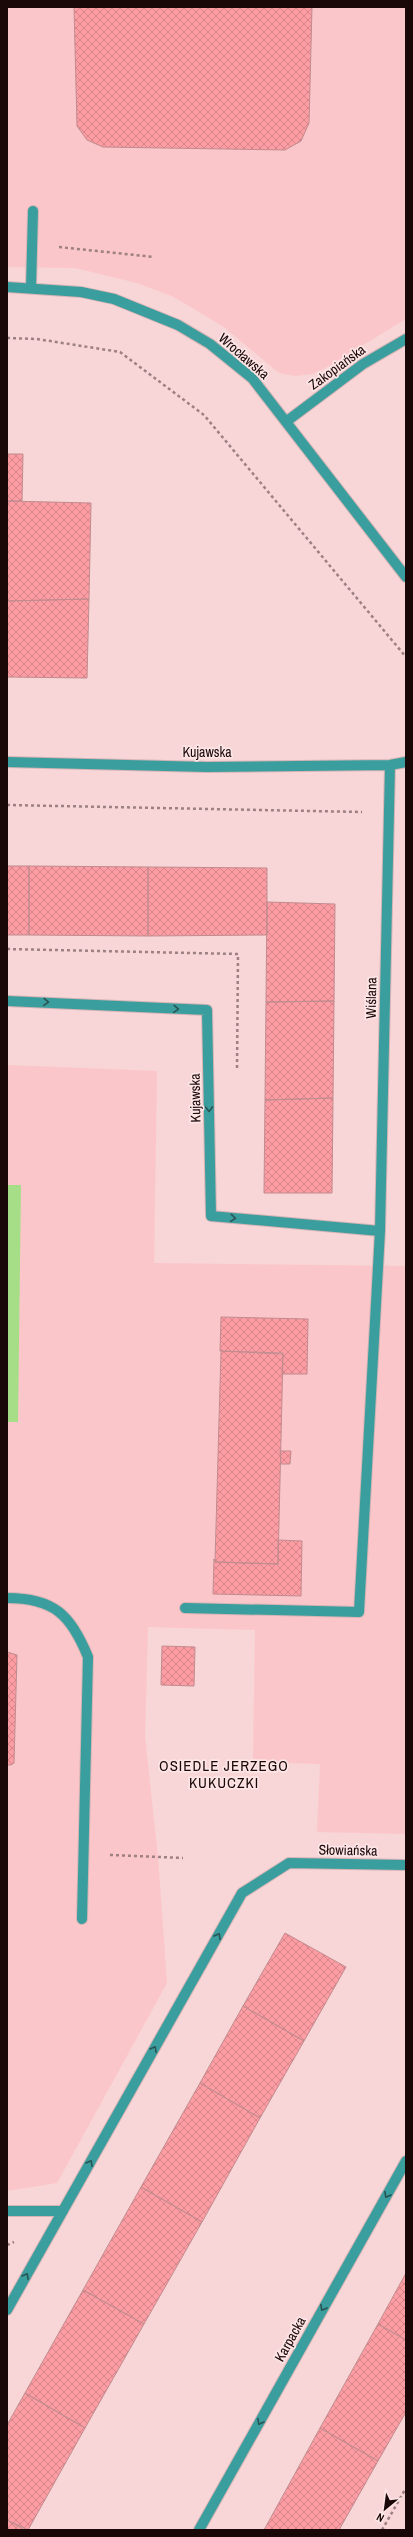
<svg xmlns="http://www.w3.org/2000/svg" width="413" height="2537" font-family="'Archivo Narrow',sans-serif">
<style>
.built{fill:#fbc6c9}
.grass{fill:#a6de87}
.building{fill:url(#building-cross-hatch);stroke:#c18c8f}
.lines{fill:none;stroke-linecap:round;stroke-linejoin:round}
.minor-casing{stroke:#d4b4b5;stroke-width:12}
.path{stroke:#9d8182;stroke-width:2.5;stroke-dasharray:3 3;stroke-linecap:butt}
.minor{stroke:#3a9e9e;stroke-width:10}
.oneway{stroke:#2a5354}
.labels{text-anchor:middle;dominant-baseline:central;stroke-width:3.5;stroke-linejoin:round;paint-order:stroke}
.street-label{font-size:14px;fill:#1a0809;stroke:#fde5e6}
.neighbourhood-label{font-size:15px;letter-spacing:1px;fill:#1a0809;stroke:#fde5e6}
</style>
<defs>
<pattern id="building-cross-hatch" width="8" height="8" patternUnits="userSpaceOnUse"><rect width="8" height="8" fill="#fc9ca3"/><path d="M0 0l8 8M0 8l8-8" fill="none" stroke="#d7858b"/></pattern>
</defs>
<rect width="100%" height="100%" fill="#f8d5d6"/>
<!-- built -->
<path class="built" d="M7,7H406V319L327,367L312,374L295,376L279,373L224,327L174,297L137,283L75,268L7,267Z
M7,1065L157,1071L154,1263L406,1266V1834L317,1832L320,1764L253,1762L255,1630L148,1627L145,1737L158,1857L167,1983L57,2183L7,2191Z"/>
<!-- grass -->
<path class="grass" d="M7,1185H21L18,1422H7Z"/>
<!-- building -->
<path class="building" d="M74,7H312L309,123L301,141L285,150L103,147L87,140L77,126Z
M7,454H23L22,501H7Z
M7,501L91,503L89,599L7,601Z
M89,599L87,678L7,677V601Z
M7,866H29V935H7Z
M29,866L148,867V936L29,935Z
M148,867L267,868V935L148,936Z
M267,902L335,904L334,1001L266,1002Z
M334,1001L333,1098L265,1100L266,1002Z
M333,1098L332,1193H264L265,1100Z
M221,1317L308,1319L307,1374H282L283,1353L220,1351Z
M221,1351L283,1354L278,1564L215,1562Z
M280,1451H291L290,1464H281Z
M278,1540L302,1541L301,1596L213,1594L214,1559L215,1562L278,1564Z
M162,1646L195,1647L194,1686L161,1685Z
M7,1652L17,1655L14,1763L11,1765H7Z
M285,1933L346,1967L304,2041L243,2006Z
M243,2006L304,2041L260,2118L200,2083Z
M200,2083L260,2118L202,2222L141,2187Z
M141,2187L202,2222L144,2324L83,2290Z
M406,2273V2340L378,2324Z
M83,2290L144,2324L85,2428L25,2393Z
M378,2324L406,2340V2412L378,2461L320,2428Z
M25,2393L85,2428L28,2530L7,2520V2425Z
M320,2428L378,2461L339,2530H264Z
M7,2520L25,2530H7Z"/>
<g class="lines">
<!-- minor casing -->
<g class="minor-casing">
<path id="minor" d="M7,287L81,292L114,299L178,325L210,344L252,378L406,577
M31,288L33,211
M287,421L363,364L406,339
M7,762L207,767L390,765L406,762
M7,1001L207,1010L211,1216L380,1231
M7,1598C54,1598 71,1615 88,1657L82,1919
M185,1608L359,1612L380,1231L390,765
M7,2211H63
M7,2310L242,1893L289,1863L406,1865
M199,2530L406,2161"/>
</g>
<!-- path -->
<path class="path" d="M59,247L154,257
M7,338L37,339L120,352L204,415L406,657
M7,805L362,812
M7,949L238,954L237,1070
M110,1855L183,1858
M7,2245L14,2242
M382,2530L406,2488"/>
<!-- minor -->
<use href="#minor" class="minor"/>
</g>
<!-- one-way arrows -->
<defs><path id="oneway-chevron" d="M-2-3.5L2.5 0L-2 3.5" fill="none" stroke-width="1.6" stroke-linecap="round" stroke-linejoin="round"/></defs>
<g class="oneway">
<use href="#oneway-chevron" transform="translate(46 1002) rotate(3)"/>
<use href="#oneway-chevron" transform="translate(176 1009) rotate(3)"/>
<use href="#oneway-chevron" transform="translate(209 1109) rotate(89)"/>
<use href="#oneway-chevron" transform="translate(233 1218) rotate(5)"/>
<use href="#oneway-chevron" transform="translate(218 1936) rotate(-61)"/>
<use href="#oneway-chevron" transform="translate(154 2049) rotate(-61)"/>
<use href="#oneway-chevron" transform="translate(90 2163) rotate(-61)"/>
<use href="#oneway-chevron" transform="translate(387 2195) rotate(119)"/>
<use href="#oneway-chevron" transform="translate(26 2276) rotate(-61)"/>
<use href="#oneway-chevron" transform="translate(323 2308) rotate(119)"/>
<use href="#oneway-chevron" transform="translate(260 2422) rotate(119)"/>
</g>
<g class="labels">
<!-- street labels -->
<g class="street-label">
<text transform="translate(244 356) rotate(41)">Wrocławska</text>
<text transform="translate(337 367) rotate(-36)">Zakopiańska</text>
<text x="207" y="752">Kujawska</text>
<text transform="translate(371 998) rotate(-89)">Wiślana</text>
<text transform="translate(195 1098) rotate(-91)">Kujawska</text>
<text transform="translate(348 1850) rotate(1)">Słowiańska</text>
<text transform="translate(290 2339) rotate(-61)">Karpacka</text>
</g>
<!-- neighbourhood labels -->
<g class="neighbourhood-label">
<text x="224" y="1765">OSIEDLE JERZEGO<tspan x="224" dy="17">KUKUCZKI</tspan></text>
</g>
</g>
<!-- border -->
<rect width="413" height="2537" fill="none" stroke="#1a0809" stroke-width="16"/>
<!-- north arrow -->
<g transform="translate(385 2509) rotate(209)" stroke="#fde5e6" stroke-width="3" paint-order="stroke">
<path d="M0-3L7 15L0 10L-7 15Z" fill="#1a0809"/>
<text y="-6" font-size="11" font-weight="bold" text-anchor="middle" fill="#1a0809">N</text>
</g>
</svg>
